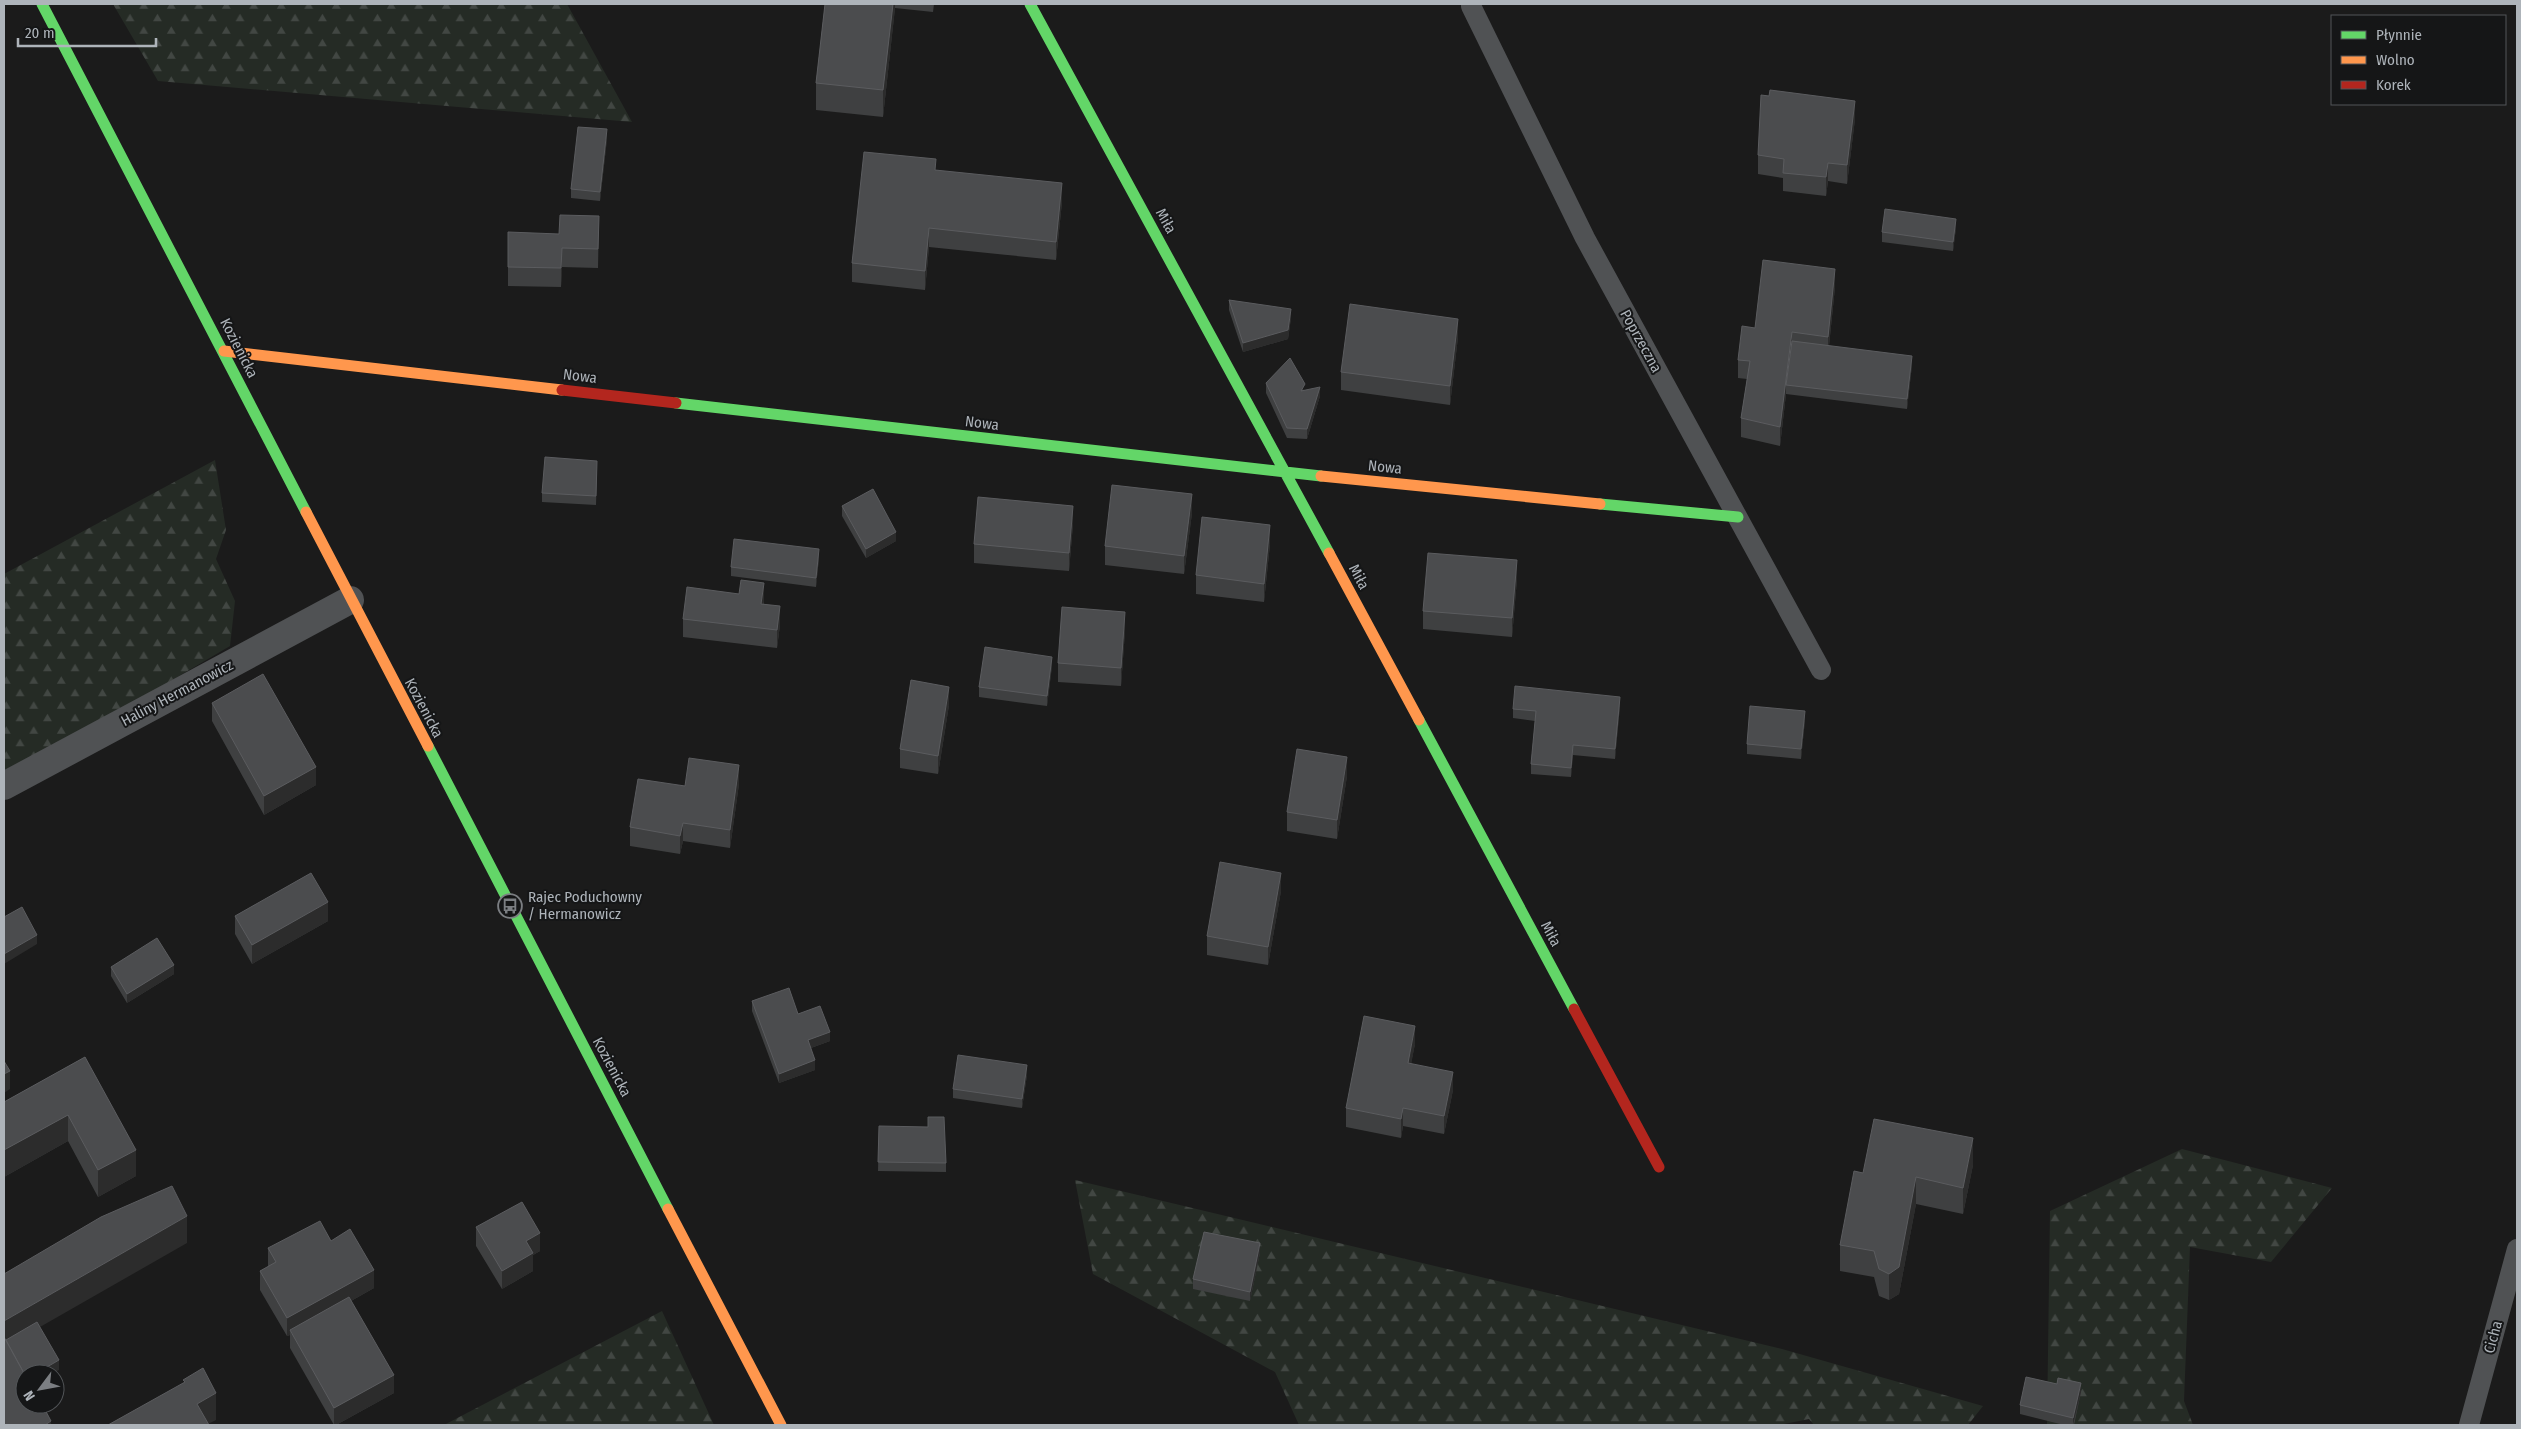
<svg xmlns="http://www.w3.org/2000/svg" width="2521" height="1429" font-family="'Fira Sans Condensed',sans-serif">
<style>
.forest{fill:url(#forest-firs)}
.lines{fill:none;stroke-linecap:round;stroke-linejoin:round}
.lane{stroke:#505254;stroke-width:20}
.street{stroke:#505254;stroke-width:28}
.fast{stroke:#63d668;stroke-width:11}
.slow{stroke:#ff974d;stroke-width:11}
.jam{stroke:#b3261e;stroke-width:11}
.wall{fill:#3f4041}
.shaded-wall{fill:#2c2c2c}
.building{fill:#4b4c4e;stroke:#5b5c5f}
.labels{text-anchor:middle;dominant-baseline:central;stroke-width:4;stroke-linejoin:round;paint-order:stroke}
.street-label{font-size:15px;fill:#aeb4ba;stroke:#151617}
.poi-label{font-size:15px;fill:#aeb4ba;stroke:#151617;text-anchor:start}
</style>
<defs>
<pattern id="forest-firs" width="22" height="20" patternUnits="userSpaceOnUse" patternTransform="scale(1.25)"><rect width="22" height="20" fill="#252b25"/><path d="M5 1l3.5 6h-7zM16 11l3.5 6h-7z" fill="#424743"/></pattern>
</defs>
<rect width="100%" height="100%" fill="#1b1b1b"/>
<!-- forest -->
<path class="forest" d="M113,4H567L632,122L158,81Z
M215,460L226,530L216,559L235,601L230,646L4,779V574Z
M2182,1149L2332,1188L2271,1262L2190,1247L2184,1401L2193,1425H2047L2050,1211Z
M1075,1180L1782,1349L1983,1406L1968,1425H1814L1809,1419L1779,1425H1299L1275,1372L1093,1274Z
M662,1311L714,1425H444Z"/>
<g class="lines">
<!-- lane -->
<path class="lane" d="M1471,6L1585,238L1821,670
M2469,1425L2517,1249"/>
<!-- street -->
<path class="street" d="M4,786L350,600"/>
<!-- fast -->
<path class="fast" d="M42,4L306,512
M1030,4L1329,553
M676,403L1321,476
M1600,504L1738,517
M1419,720L1574,1009
M428,746L668,1209"/>
<!-- slow -->
<path class="slow" d="M224,351L562,390
M1321,476L1600,504
M306,512L428,746
M1329,553L1419,720
M668,1209L781,1425"/>
<!-- jam -->
<path class="jam" d="M562,390L676,403
M1574,1009L1659,1167"/>
</g>
<!-- wall -->
<path class="wall" d="M825,4H934L933,12L895,8L883,117L816,110V83Z
M1855,119L1847,184L1828,181L1826,196L1783,191V178L1758,174V155Z
M607,139L600,201L571,198V189Z
M936,170L1062,202L1056,260L929,247L925,290L852,282V263Z
M599,216L598,268L562,267L561,287L508,286V267L559,234Z
M1956,228L1953,251L1882,242V232Z
M1835,287L1829,346L1912,365L1907,409L1786,394L1780,446L1741,437V418L1747,379L1738,378V360L1755,328Z
M1229,300L1291,318L1288,339L1243,352L1229,310Z
M1458,337L1450,405L1341,390V372Z
M1266,383L1305,390L1320,396L1307,439L1287,438L1266,393Z
M597,470L596,505L542,502V493Z
M842,506L896,541L866,558L842,516Z
M1192,513L1184,574L1105,565V546Z
M1073,524L1069,571L974,563V544Z
M1270,544L1264,602L1196,594V575Z
M819,558L816,587L731,576V567Z
M1517,579L1512,637L1423,629V611Z
M764,601V604L780,625L777,648L683,637V619Z
M1125,631L1121,686L1058,682V663Z
M1052,666L1047,706L979,697V687Z
M212,703L316,785L264,815L212,721Z
M949,705L938,774L900,768V749Z
M1620,706L1615,759L1573,755L1571,777L1531,774V764L1535,721L1513,718V709Z
M1805,720L1801,759L1747,754V744Z
M1347,776L1337,839L1287,831V812Z
M739,784L730,848L683,841L680,854L630,846V827L685,786Z
M1281,891L1268,965L1207,955V936Z
M235,916L328,921L252,964L235,934Z
M111,967L174,974L127,1003L111,976Z
M752,1001L798,1014L830,1041L811,1048L815,1070L779,1083L752,1011Z
M1415,1044L1411,1063L1453,1090L1444,1134L1403,1126L1401,1138L1346,1127V1108Z
M85,1057L136,1176L98,1197L68,1141L4,1177V1102Z
M1027,1075L1022,1108L953,1098V1089Z
M879,1126L946,1163V1172L878,1171Z
M1973,1165L1963,1214L1916,1204L1899,1294L1889,1300L1879,1296L1874,1277L1840,1271V1245L1863,1173Z
M476,1227L540,1251L533,1255V1271L502,1289L476,1246Z
M331,1241L374,1288L351,1301L394,1393L336,1425H334L290,1348V1335L287,1336L260,1290V1271L268,1267V1248Z
M1260,1253L1250,1301L1193,1289V1279Z
M2057,1384L2081,1392L2074,1425H2064L2020,1414V1405Z"/>
<!-- shaded-wall -->
<path class="shaded-wall" d="M893,4H895V8L883,117V90Z
M1855,101V119L1847,184V165Z
M607,129V139L600,201V192Z
M1828,163V181L1826,196V177Z
M1062,183V202L1056,260V242Z
M1956,219V228L1953,251V242Z
M929,228V247L925,290V271Z
M562,248V267L561,287V268Z
M1835,269V287L1828,355V337Z
M1291,309V318L1288,339L1243,352V343Z
M1458,319V337L1450,405V386Z
M1792,332V351L1786,385V394L1780,446V427Z
M1912,356V365L1907,409V399Z
M1320,387V396L1307,439V429Z
M1192,494V513L1184,574V556Z
M1073,506V524L1069,571V553Z
M1270,525V544L1264,602V584Z
M896,532V541L866,558V549Z
M819,549V558L816,587V578Z
M1517,560V579L1512,637V618Z
M764,583V601L761,622V604Z
M780,606V625L777,648V630Z
M1125,612V631L1121,686V668Z
M1052,657V666L1047,706V696Z
M949,687V705L938,774V756Z
M1620,697V706L1615,759V749Z
M1805,711V720L1801,759V749Z
M1573,745V755L1571,777V768Z
M1347,757V776L1337,839V820Z
M739,765V784L730,848V830Z
M316,767V785L264,815V796Z
M683,823V841L680,854V836Z
M1281,873V891L1268,965V947Z
M328,902V921L252,964V945Z
M37,935V944L4,964V954Z
M174,965V974L127,1003V994Z
M1415,1026V1044L1408,1081V1063Z
M830,1032V1041L808,1049V1040Z
M815,1060V1070L779,1083V1074Z
M1027,1065V1075L1022,1108V1099Z
M10,1071V1089L4,1093V1074Z
M1453,1072V1090L1444,1134V1116Z
M1403,1108V1126L1401,1138V1119Z
M68,1115V1141L4,1177V1150Z
M1973,1138V1165L1963,1214V1188Z
M136,1150V1176L98,1197V1170Z
M1916,1177V1204L1899,1294L1889,1300V1274Z
M187,1216V1243L5,1347L4,1346V1321Z
M540,1233V1251L533,1255V1271L502,1289V1271L526,1241Z
M1260,1243V1253L1250,1301V1292Z
M374,1270V1288L292,1334L290,1330V1335L287,1336V1318Z
M59,1360V1370L51,1374H35Z
M394,1375V1393L336,1425H334V1408Z
M2081,1383V1392L2073,1425V1418Z
M216,1393V1420L206,1425L197,1404Z
M51,1421V1425H45Z"/>
<!-- building -->
<path class="building" d="M825,4H893L883,90L816,83Z
M1770,90L1855,101L1847,165L1828,163L1826,177L1783,173L1784,159L1758,155L1761,95L1769,96Z
M578,127L607,129L600,192L571,189Z
M864,152L936,159L935,170L1062,183L1056,242L929,228L925,271L852,263Z
M1885,209L1956,219L1953,242L1882,232Z
M560,215L599,216L598,249L562,248L561,268L508,267V232L559,234Z
M1763,260L1835,269L1828,337L1792,332L1780,427L1741,418L1750,361L1738,360L1742,326L1755,328Z
M1229,300L1291,309L1288,330L1243,343Z
M1350,304L1458,319L1450,386L1341,372Z
M1792,341L1912,356L1907,399L1786,385Z
M1290,358L1305,384L1301,391L1320,387L1307,429L1287,428L1266,383Z
M545,457L597,461L596,496L542,493Z
M1112,485L1192,494L1184,556L1105,546Z
M873,489L896,532L866,549L842,506Z
M978,497L1073,506L1069,553L974,544Z
M1202,517L1270,525L1264,584L1196,575Z
M734,539L819,549L816,578L731,567Z
M1428,553L1517,560L1512,618L1423,611Z
M741,580L764,583L761,604L780,606L777,630L683,619L687,587L739,594Z
M1062,607L1125,612L1121,668L1058,663Z
M985,647L1052,657L1047,696L979,687Z
M263,674L316,767L264,796L212,703Z
M911,680L949,687L938,756L900,749Z
M1515,686L1620,697L1615,749L1573,745L1571,768L1531,764L1536,711L1513,709Z
M1750,706L1805,711L1801,749L1747,744Z
M1297,749L1347,757L1337,820L1287,812Z
M689,758L739,765L730,830L683,823L680,836L630,827L638,779L685,786Z
M1220,862L1281,873L1268,947L1207,936Z
M311,873L328,902L252,945L235,916Z
M22,907L37,935L4,954V917Z
M157,938L174,965L127,994L111,967Z
M789,988L798,1014L820,1006L830,1032L808,1040L815,1060L779,1074L752,1001Z
M1364,1016L1415,1026L1408,1063L1453,1072L1444,1116L1403,1108L1401,1119L1346,1108Z
M958,1055L1027,1065L1022,1099L953,1089Z
M85,1057L136,1150L98,1170L68,1115L4,1150V1102Z
M4,1061L10,1071L4,1074Z
M928,1117H944L946,1163L878,1162L879,1126L928,1127Z
M1874,1119L1973,1138L1963,1188L1916,1177L1899,1267L1889,1274L1879,1269L1874,1251L1840,1245L1854,1171L1863,1173Z
M172,1186L187,1216L4,1321V1274L101,1217Z
M522,1202L540,1233L526,1241L533,1253L502,1271L476,1227Z
M320,1221L331,1241L350,1229L374,1270L287,1318L260,1271L276,1262L268,1248Z
M1204,1232L1260,1243L1250,1292L1193,1279Z
M349,1297L394,1375L334,1408L290,1330Z
M37,1322L59,1360L35,1374L25,1375L6,1340Z
M4,1337L25,1375V1404H42L51,1421L45,1425H4Z
M203,1368L216,1393L197,1404L209,1425H108L185,1382L183,1380Z
M2026,1377L2057,1384L2058,1378L2081,1383L2073,1418L2020,1405Z"/>
<!-- icons -->
<defs>
<g id="bus-ring" transform="scale(1.25)"><circle r="9.5" fill="#151617" stroke="#7b7e82" stroke-width="1.5"/><path d="M-5-6H5V4H4V6H2V4H-2V6H-4V4H-5ZM-3.5-4V0h7V-4ZM-3.5 1.2v1.5H-2V1.2ZM2 1.2v1.5H3.5V1.2Z" fill="#7b7e82"/></g>
</defs>
<g fill-rule="evenodd">
<use href="#bus-ring" x="510" y="906"/>
</g>
<g class="labels">
<!-- street labels -->
<g class="street-label">
<text transform="translate(1166 221) rotate(61)">Miła</text>
<text transform="translate(1641 341) rotate(61)">Poprzeczna</text>
<text transform="translate(239 348) rotate(63)">Kozienicka</text>
<text transform="translate(580 376) rotate(7)">Nowa</text>
<text transform="translate(982 423) rotate(7)">Nowa</text>
<text transform="translate(1385 467) rotate(6)">Nowa</text>
<text transform="translate(1359 577) rotate(62)">Miła</text>
<text transform="translate(177 693) rotate(-28)">Haliny Hermanowicz</text>
<text transform="translate(424 708) rotate(62)">Kozienicka</text>
<text transform="translate(1551 934) rotate(62)">Miła</text>
<text transform="translate(612 1067) rotate(62)">Kozienicka</text>
<text transform="translate(2493 1337) rotate(-75)">Cicha</text>
</g>
<!-- poi labels -->
<g class="poi-label">
<text x="528" y="897">Rajec Poduchowny<tspan x="528" dy="17">/ Hermanowicz</tspan></text>
</g>
</g>
<!-- border -->
<rect width="2521" height="1429" fill="none" stroke="#aeb4ba" stroke-width="10"/>
<!-- legend -->
<rect x="2331" y="15" width="175" height="90" fill="#151617" stroke="#525558"/>
<rect x="2341" y="31" width="25" height="8" fill="#63d668" stroke="#525558"/>
<text x="2376" y="40" font-size="15" fill="#aeb4ba">Płynnie</text>
<rect x="2341" y="56" width="25" height="8" fill="#ff974d" stroke="#525558"/>
<text x="2376" y="65" font-size="15" fill="#aeb4ba">Wolno</text>
<rect x="2341" y="81" width="25" height="8" fill="#b3261e" stroke="#525558"/>
<text x="2376" y="90" font-size="15" fill="#aeb4ba">Korek</text>
<!-- north arrow -->
<g transform="translate(40 1389) rotate(238)"><circle r="24" fill="#151617" stroke="#525558"/>
<path d="M0-4L9 19L0 12L-9 19Z" fill="#7b7e82"/>
<text y="-8" font-size="14" font-weight="bold" text-anchor="middle" fill="#aeb4ba">N</text>
</g>
<!-- scale -->
<path d="M18 38v8h138v-8" fill="none" stroke="#aeb4ba" stroke-width="2.5"/>
<text x="25" y="38" font-size="15" fill="#aeb4ba" stroke="#151617" stroke-width="4" paint-order="stroke">20 m</text>
</svg>
